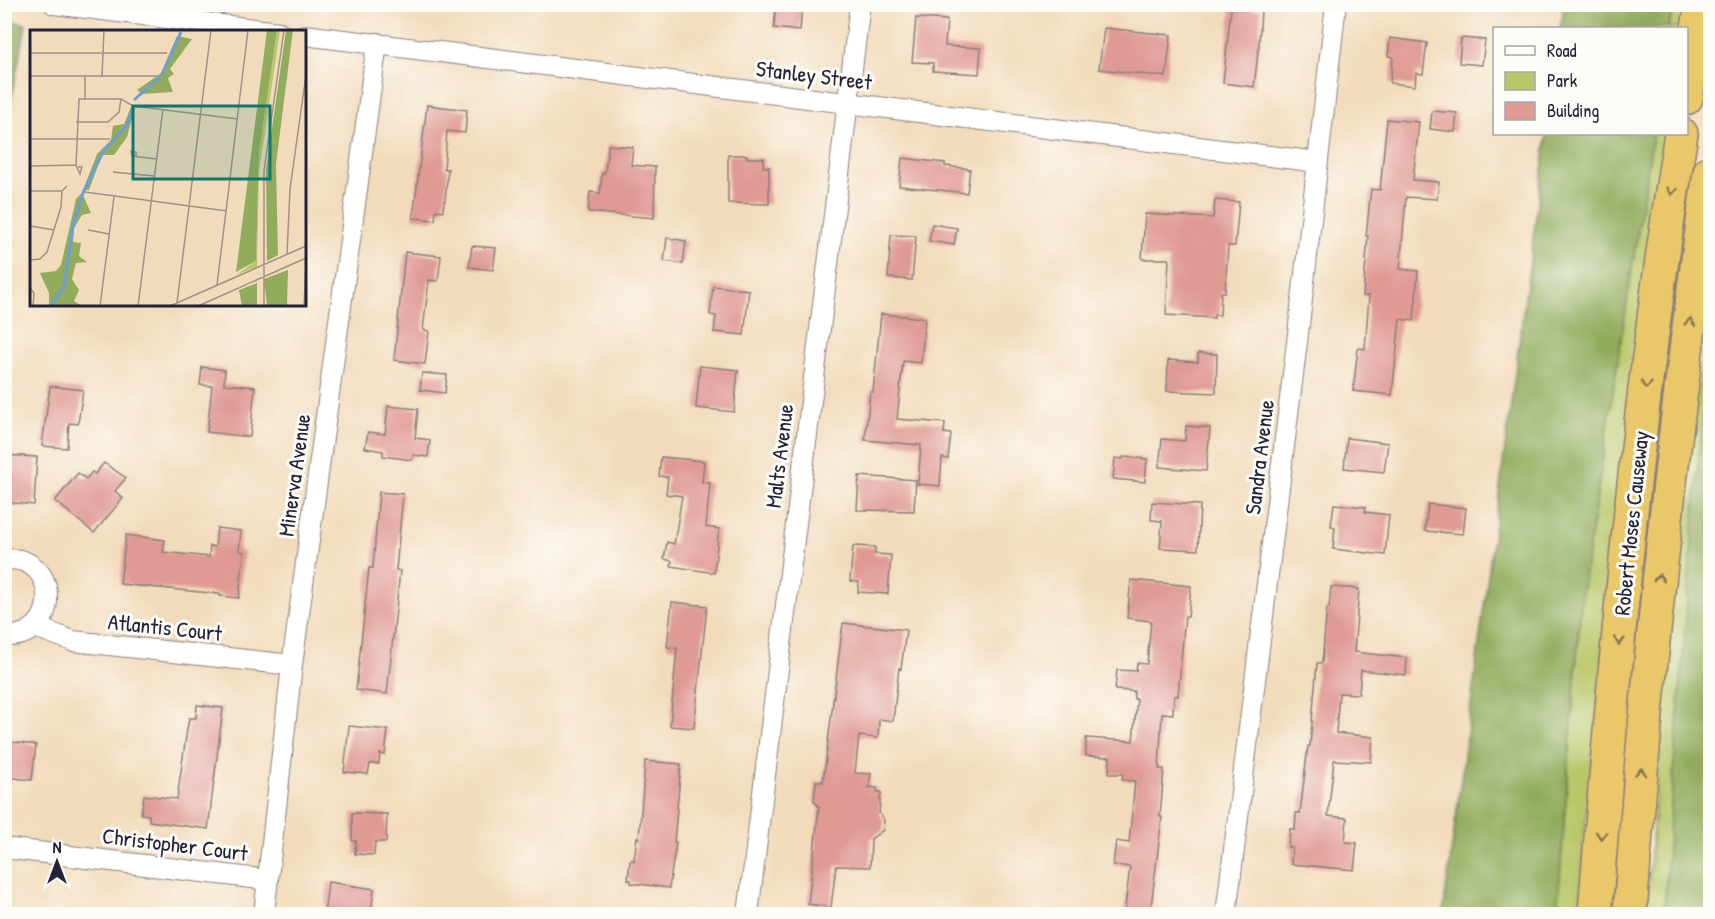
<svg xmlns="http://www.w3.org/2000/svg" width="1715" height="919" font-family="'Patrick Hand',sans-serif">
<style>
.green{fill:#b9c769;stroke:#6e7452;stroke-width:1.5}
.forest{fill:#92ac5d;stroke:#5a674c;stroke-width:1.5}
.building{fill:#e09a94}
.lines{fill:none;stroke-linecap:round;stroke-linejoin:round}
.street-casing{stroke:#8a7e7b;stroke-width:22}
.highway-casing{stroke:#8a7e7b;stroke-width:36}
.street{stroke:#fff;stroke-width:20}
.highway{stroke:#eac769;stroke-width:33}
.oneway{stroke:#867452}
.labels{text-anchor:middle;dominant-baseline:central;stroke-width:6;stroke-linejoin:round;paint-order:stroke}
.street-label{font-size:22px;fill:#22223b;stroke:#fdfcf7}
.inset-river{fill:none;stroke:#6c9ed7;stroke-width:3}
.inset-road{fill:none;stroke:#9f9188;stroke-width:1.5}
.view{fill:#0f766e;fill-opacity:0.15;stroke:#0f766e;stroke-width:3}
.inset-edge{fill:none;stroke:#22223b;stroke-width:3}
</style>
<rect width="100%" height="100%" fill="#fdfcf7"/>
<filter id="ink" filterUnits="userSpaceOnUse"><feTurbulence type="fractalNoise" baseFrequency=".0167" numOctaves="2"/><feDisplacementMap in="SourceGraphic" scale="12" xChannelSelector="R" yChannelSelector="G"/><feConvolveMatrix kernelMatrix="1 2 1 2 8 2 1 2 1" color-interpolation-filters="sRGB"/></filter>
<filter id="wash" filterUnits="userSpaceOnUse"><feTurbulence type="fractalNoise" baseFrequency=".008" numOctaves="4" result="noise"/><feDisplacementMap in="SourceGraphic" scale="24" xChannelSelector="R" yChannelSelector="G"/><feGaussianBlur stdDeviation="1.35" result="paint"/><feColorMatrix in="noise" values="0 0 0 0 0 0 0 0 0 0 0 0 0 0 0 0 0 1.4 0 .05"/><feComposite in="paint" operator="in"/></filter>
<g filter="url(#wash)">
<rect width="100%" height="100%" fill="#f2dbbb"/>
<!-- green -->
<path class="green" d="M1673,5H1690L1686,28H1669Z
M1653,134H1670L1621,489L1584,839L1580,914H1557L1582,591Z
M1710,295V365L1702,420L1671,803L1664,914H1646L1670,622Z"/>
<!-- forest -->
<path class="forest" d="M1564,5V4L1673,5L1669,28H1560Z
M5,19L26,24L5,130L4,19Z
M1547,134H1653L1582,591L1557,914H1443Z
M1710,365V914H1664L1671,803L1702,420Z"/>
<g id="blocks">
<!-- building -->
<path class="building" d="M776,4H802L800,31L774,28Z
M1231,8L1261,10L1259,44L1254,87L1223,83Z
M916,18L947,20L945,46L981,48L979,74L933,71V63L912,62Z
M1104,28L1171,35L1166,77L1099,69Z
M1390,38L1427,43L1423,74L1416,73L1415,86L1390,83L1393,57L1388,56Z
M1461,38L1485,40L1482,65L1459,63Z
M427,105L467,110L465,133L447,131L444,169H448L445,201H444L443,211L436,210L435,220L413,218Z
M1432,111L1457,113L1455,132L1430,129Z
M1387,119L1419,122L1413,180L1439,182L1437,199L1406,197L1400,269L1418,271L1414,321L1400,319L1392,395L1353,391L1358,348L1365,349L1369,296H1363L1368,236H1366L1371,189L1380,190Z
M608,145L633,147L631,165L655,167L654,218L588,212L590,192L600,193L602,173H605Z
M728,155H747V158H764L763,167H769V204L728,203Z
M902,158L945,163V166L970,169L967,193L899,186Z
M1215,200L1239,202L1235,246H1228L1225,292H1221L1220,315H1214V318L1166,315L1169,259H1142L1145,214L1213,218Z
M932,224L957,228L954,245L929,241Z
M891,235L916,236L912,280L888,278Z
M667,238L686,241L683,264L664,261Z
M472,246L496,248L493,270L469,267Z
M405,252L441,256L438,281L429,280L423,330L429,331L425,364L394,360Z
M713,286L749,290L744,335L714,332L716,316L710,315Z
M881,314L925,318L921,363L903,361L897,419L945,423L944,433L951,434L948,459L942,458L940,486L918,484L921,445L865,440L870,392H873Z
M1198,353L1217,354L1216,393L1167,391L1168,360L1198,362Z
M700,366L738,370L734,412L696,408Z
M202,367L225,370L224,384L255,387L250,437L207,432L212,386L200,385Z
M422,373L447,375L445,393L420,390Z
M50,386L83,390L78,424L69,423L67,448L42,446Z
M388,406L418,409L415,438L430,440L428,457L413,455L412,460L383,456V451L365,448L368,432L385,434Z
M1186,426L1210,428L1206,471L1159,467L1162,439L1185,441Z
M1347,438L1388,443L1384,472L1344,468Z
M4,455L37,457L34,505L7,502V499L4,498Z
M661,457L704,461L702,482L710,483L706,527L719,529L714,573L671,566L672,561L664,559L667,542L674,544L682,496L666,494L668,477L659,476Z
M1123,457L1147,459L1145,482L1113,479L1115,458L1123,459Z
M104,463L126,478L115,491L123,498L94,533L55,501L78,473L86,479L92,472L95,474Z
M859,476L916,480L914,511L857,510Z
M379,492L403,494L396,570L400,571L387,694L356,690L369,568H373Z
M1152,502L1200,505L1198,550L1160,548L1162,521L1151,520Z
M1334,504L1366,507L1365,512L1389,515L1385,555L1333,549L1335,527L1331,526Z
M1428,504L1466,508L1463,534L1425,531Z
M217,528L241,531L239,551L244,552L239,598L220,596V594L120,584L126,535L165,540L163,552L209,557L210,546L215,547Z
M853,546L875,547V554L891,555L888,594L858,592L859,582L850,581Z
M1131,580L1191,586L1188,617L1185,616L1178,696H1174L1173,714L1162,713L1159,769H1164L1160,817H1162L1150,915H1124L1130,867L1113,865L1116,841L1129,843L1135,781L1122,780L1123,774H1109L1110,757L1086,756V738L1133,741L1137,699H1134V691L1115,690L1117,670L1136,671L1137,663L1147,664L1151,621L1127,618Z
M1331,587L1359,589L1354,652L1407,658L1406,675L1361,670L1359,694L1339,693L1336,733L1373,737L1371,762L1334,760L1328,816L1347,818L1345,842L1357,843L1354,870L1291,864L1292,848L1288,847L1290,829L1295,830L1296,813H1300L1308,746H1310L1317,663H1322L1327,608H1329Z
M672,602L707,606L694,728L670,726L677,648L667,647Z
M843,623L906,630L901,669L899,668L893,721L879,719L878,738L859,736L855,773L871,774L869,787L877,788V792H881L879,813L884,820L883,830L871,839L870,867L836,866L831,907L808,904L819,807L814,801L816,781L823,782Z
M197,705L223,708L208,829L149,821V815L141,814L144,795L177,799L187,729L189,718H196Z
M349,726L388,730L385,755L380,754L379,764H370L368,774L344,772Z
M4,741L36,745L32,780L4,777Z
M645,761L681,764L674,842H676L669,888L631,883V880H628L630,860H634L637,837L639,838Z
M352,813L387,814L386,842H375L374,855L355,854L356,841H352Z
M328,882L374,889L371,915H324Z"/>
</g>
</g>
<g filter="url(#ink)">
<use href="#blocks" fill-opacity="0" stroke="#8a7e7b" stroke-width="1.5"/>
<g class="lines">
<!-- street casing -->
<g class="street-casing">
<path id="street" d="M54,4L279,32
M304,35L1318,162
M4,560C59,551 64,640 4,636
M35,627L73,641L292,665
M4,848L268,880
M264,914L292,665L377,43
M748,914L860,4
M1226,914L1298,334L1336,4"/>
</g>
<!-- highway casing -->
<g class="highway-casing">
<path id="highway" d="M1686,98L1702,4
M1595,914C1615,654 1639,392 1681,134
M1630,914C1647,666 1675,419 1710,172"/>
</g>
<!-- street -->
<use href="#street" class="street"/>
<!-- highway -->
<use href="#highway" class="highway"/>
</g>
<!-- one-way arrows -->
<defs><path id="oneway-chevron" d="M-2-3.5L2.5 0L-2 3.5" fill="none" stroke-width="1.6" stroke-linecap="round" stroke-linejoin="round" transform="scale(1.5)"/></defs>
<g class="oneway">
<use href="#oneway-chevron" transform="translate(1672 191) rotate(98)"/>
<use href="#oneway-chevron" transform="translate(1690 322) rotate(-83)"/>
<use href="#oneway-chevron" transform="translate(1646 385) rotate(97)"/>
<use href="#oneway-chevron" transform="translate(1659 578) rotate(-85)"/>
<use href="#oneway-chevron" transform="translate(1619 641) rotate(96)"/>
<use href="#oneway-chevron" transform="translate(1641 772) rotate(-85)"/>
<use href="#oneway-chevron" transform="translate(1601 835) rotate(94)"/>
</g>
</g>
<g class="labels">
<!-- street labels -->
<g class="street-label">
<text transform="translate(814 75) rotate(7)">Stanley Street</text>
<text transform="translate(779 456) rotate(-83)">Malts Avenue</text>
<text transform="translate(1259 457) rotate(-83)">Sandra Avenue</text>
<text transform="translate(294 475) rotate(-82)">Minerva Avenue</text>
<text transform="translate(1631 523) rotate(-84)">Robert Moses Causeway</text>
<text transform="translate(165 627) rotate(6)">Atlantis Court</text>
<text transform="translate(175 844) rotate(7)">Christopher Court</text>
</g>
</g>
<!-- overview -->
<g transform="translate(30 30)">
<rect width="276" height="276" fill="#f2dbbb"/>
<path d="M247,0H250L229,143L227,240L226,237L206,245L226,231L229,123Z" fill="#b9c769"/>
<path d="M237,0H247L229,123L226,231L206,242ZM256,0H263L246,134L248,225L237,231L236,140ZM147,6L162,9L140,39L144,44L138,48L143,62L112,64L107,60L131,43ZM101,77L105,78L97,107L84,125H72L59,160H53L67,124L81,110L83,96L94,94ZM52,163L61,183L52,185L44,198L43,212L51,213L49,226L57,232L46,233L42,249L49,260L44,271L52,276H19V263L10,243L26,241L31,235L46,169ZM258,240L257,276H237L234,249ZM227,253V276H212L209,260Z" fill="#92ac5d"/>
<path class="inset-river" d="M132,45L151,2M104,70L130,47M21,276L34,257L43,196L53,163L73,122L97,95L103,78"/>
<path class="inset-road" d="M0,23H137M0,46H127M55,47V69M72,47L74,0M46,92H78L89,82L91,69M0,109H80M106,126V122L101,121L102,126L126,129M0,136L46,135M48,137H52L50,144L46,135L49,69H91L103,76L208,89M83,142L124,146M0,161H32L37,156M55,162L197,181M0,196L24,200M58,200L79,204M257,224L260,159L276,45M0,230L10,229L17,222L31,177L32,161M187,255L218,0M0,258L4,263L3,276M147,273L181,0M70,276L84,167M108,276L133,79M140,276L276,216M168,276L276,228M234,276V141L254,0M274,276L276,234"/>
<path class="view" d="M103,76H240V149H103Z"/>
<rect width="276" height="276" class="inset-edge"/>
</g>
<!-- margin -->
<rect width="1715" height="919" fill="none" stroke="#fdfcf7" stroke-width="24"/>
<!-- legend -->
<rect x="1493" y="27" width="195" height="108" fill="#fdfcf7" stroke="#a5a5ac" stroke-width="1.5"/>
<rect x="1505" y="46" width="30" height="9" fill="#ffffff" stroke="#a5a5ac" stroke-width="1.5"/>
<text x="1547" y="57" font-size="18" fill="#22223b">Road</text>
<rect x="1505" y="72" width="30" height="18" fill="#b9c769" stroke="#a5a5ac" stroke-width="1.5"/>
<text x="1547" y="87" font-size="18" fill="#22223b">Park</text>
<rect x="1505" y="102" width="30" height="18" fill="#e09a94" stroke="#a5a5ac" stroke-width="1.5"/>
<text x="1547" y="117" font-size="18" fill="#22223b">Building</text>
<!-- north arrow -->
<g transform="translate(57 862)" stroke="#fdfcf7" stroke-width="4.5" paint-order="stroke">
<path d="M0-4.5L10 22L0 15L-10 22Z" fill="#22223b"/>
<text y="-9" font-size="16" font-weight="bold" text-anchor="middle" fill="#22223b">N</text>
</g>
</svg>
